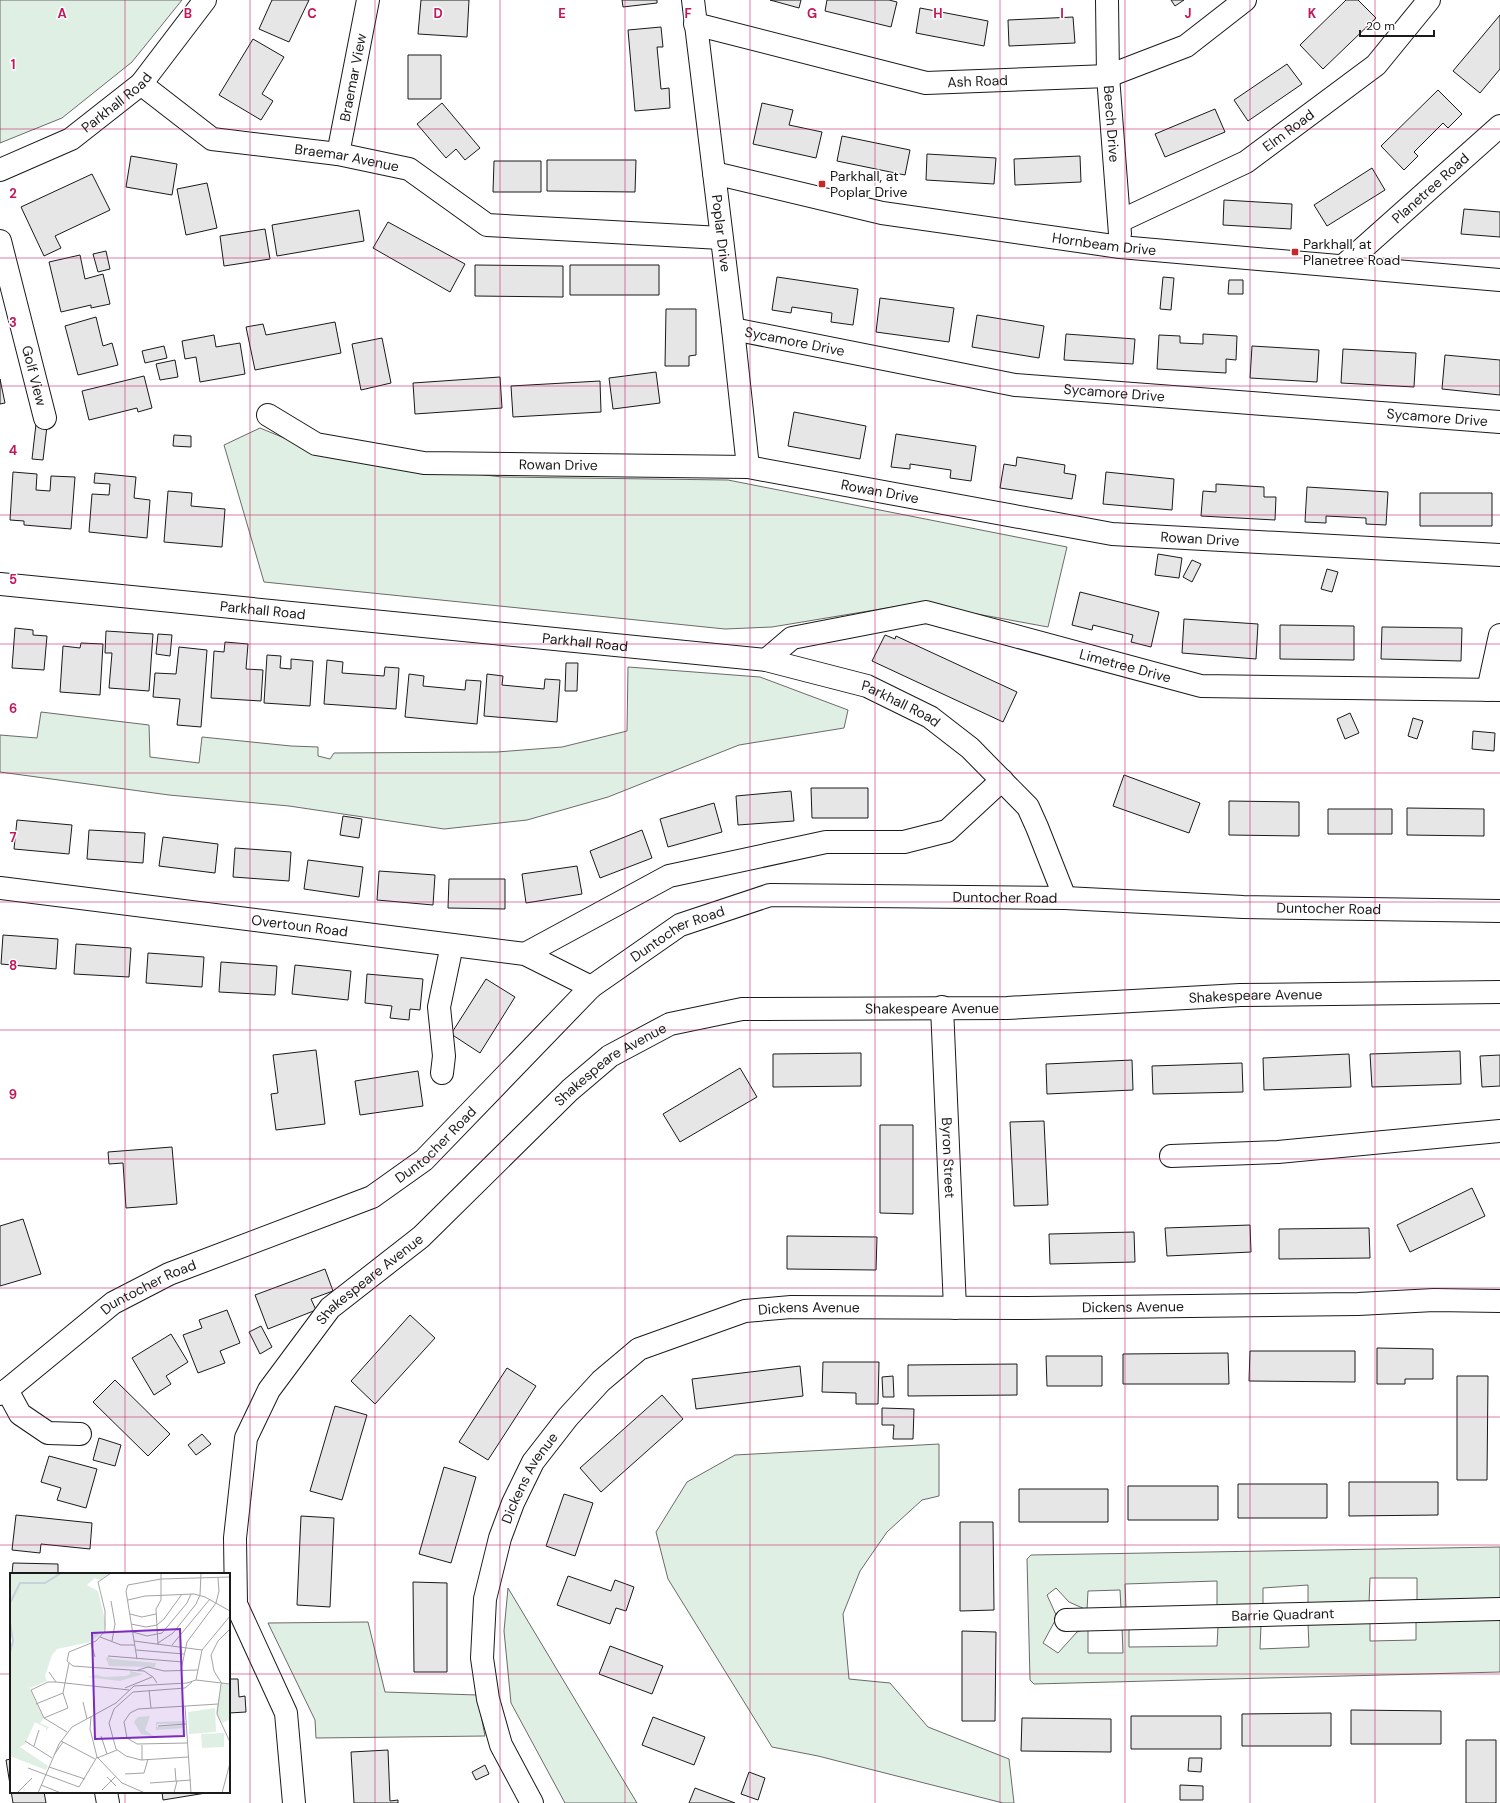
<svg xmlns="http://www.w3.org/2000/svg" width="1500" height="1803" font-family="'DM Sans',sans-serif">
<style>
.green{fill:#e0efe3;stroke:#6a6a6a}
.building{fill:#e6e6e6;stroke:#1a1a1a}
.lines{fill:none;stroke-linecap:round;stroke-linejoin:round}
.minor-casing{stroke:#1a1a1a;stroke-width:24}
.major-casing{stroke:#1a1a1a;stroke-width:24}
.minor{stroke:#fff;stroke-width:22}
.major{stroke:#fff;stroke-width:22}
.grid{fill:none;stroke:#c2185b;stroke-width:1;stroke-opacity:0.55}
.poi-dot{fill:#c62828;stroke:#fff;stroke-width:1.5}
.labels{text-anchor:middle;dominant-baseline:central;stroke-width:3;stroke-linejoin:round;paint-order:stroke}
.street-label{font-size:14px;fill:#1a1a1a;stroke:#fff}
.poi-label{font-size:14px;fill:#1a1a1a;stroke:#fff;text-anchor:start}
.inset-river{fill:none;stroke:#c6d2dc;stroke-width:2}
.inset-road{fill:none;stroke:#a3a3a3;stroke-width:1}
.view{fill:#7b2cbf;fill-opacity:0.15;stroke:#7b2cbf;stroke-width:2}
.inset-edge{fill:none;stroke:#1a1a1a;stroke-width:2}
.grid-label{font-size:13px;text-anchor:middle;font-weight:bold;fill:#c2185b;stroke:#fff;stroke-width:3;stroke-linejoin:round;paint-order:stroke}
</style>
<rect width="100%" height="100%" fill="#fff"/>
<!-- green -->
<path class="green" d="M0,0H182L132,62L62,118L0,143Z
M260,428L330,457L502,477L728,480L1067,547L1048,627L917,603L772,627L725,629L264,582L224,445Z
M628,667L760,677L848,710L844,728L739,745L608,797L527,820L444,829L289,806L169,795L0,772V735L37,738L41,712L149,725L150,757L199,763L202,737L291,746L318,747V756L330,759L334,753L497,752L562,747L627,731Z
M939,1444V1496L922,1500L887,1532L860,1571L843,1614L849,1679L890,1683L928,1727L1009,1759L1014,1803H1003L818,1756L772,1747L668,1579L656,1532L687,1482L735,1455Z
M1500,1547V1601L1417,1602V1578H1370L1369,1603L1308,1605V1585L1263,1588V1607H1217V1581L1125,1584L1126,1609H1121L1120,1590L1088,1591L1087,1610L1069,1602L1056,1588L1047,1595L1057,1617L1043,1643L1058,1653L1077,1632L1088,1628V1653H1123L1122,1627H1129V1647L1217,1646L1218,1627L1261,1625L1260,1649L1309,1647L1308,1624L1370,1622V1641L1416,1640V1621L1500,1620V1672L1034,1684L1030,1680L1027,1559L1031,1555Z
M508,1588L637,1803H565L511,1703L504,1631Z
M368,1622L385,1692L477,1695L485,1736L316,1738L315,1720L268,1623Z"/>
<!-- building -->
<path class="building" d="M272,0H309L289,42L259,29Z
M421,0H469L467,37L418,34Z
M622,0H657V3L623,7Z
M770,0H801L799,8Z
M827,0H889L897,2L891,27L825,11Z
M1171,0H1184L1175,6Z
M1346,0H1358L1376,18L1323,69L1300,45Z
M920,8L988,21L984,46L916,33Z
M1500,15V69L1480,93L1453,71Z
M1073,17L1075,43L1009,46L1008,20Z
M661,27L663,47H657L661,89L669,88L670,108L635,111L628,30Z
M253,39L284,57L262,94L273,101L261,120L219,95Z
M408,55H441V99H408Z
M1287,64L1302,84L1248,121L1234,100Z
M1438,90L1462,114L1448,128L1443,123L1414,152L1418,156L1404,170L1381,146Z
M442,103L480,148L465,160L456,149L446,158L417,124Z
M762,103L793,110L789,125L822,132L816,158L753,144Z
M1215,109L1225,132L1165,157L1155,134Z
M842,136L910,150L905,175L837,161Z
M927,154L996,158L994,184L926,180Z
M131,156L177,164L172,195L126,187Z
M1080,156L1081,182L1015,185L1014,159Z
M547,160H636L635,192L547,191Z
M494,161H541V192H493Z
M1372,168L1385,190L1327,226L1314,205Z
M92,174L110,210L55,236L61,248L44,256L21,207Z
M207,183L217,228L186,235L177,189Z
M1224,200L1292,204L1291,229L1223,225Z
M1464,209L1500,212V237L1461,234Z
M359,210L364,241L277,256L272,225Z
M388,222L465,264L450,292L373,248Z
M265,229L270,259L224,266L220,236Z
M106,251L110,269L98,272L93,254Z
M80,255L85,279L103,274L110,304L91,308V305L61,312L49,262Z
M475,265L563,266V297L475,296Z
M570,265H659V295H570Z
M777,277L858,289L853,325L831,322L832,313L792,307L791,313L772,310Z
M1163,277L1174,278L1171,310L1160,309Z
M1229,280H1243V294H1228Z
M880,298L954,308L949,342L876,332Z
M666,309H696V355L689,356V366H665Z
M977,315L1044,326L1039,358L972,347Z
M96,317L103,346L112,343L118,365L78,375L65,326Z
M335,322L341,353L255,370L246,327L263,324L266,335Z
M1066,334L1135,339L1133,364L1064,360Z
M1203,334L1237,336L1236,360L1226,359V373L1157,369L1159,335L1180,336V343L1203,344Z
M214,335L216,347L240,343L245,374L200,382L196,357L185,359L182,341Z
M382,338L391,383L361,390L352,344Z
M164,346L167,358L145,363L142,351Z
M1252,346L1319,350L1317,382L1250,378Z
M1343,349L1416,353L1414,387L1341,383Z
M1445,355L1500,360V395L1442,389Z
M175,360L178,377L160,380L156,364Z
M656,372L660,403L613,409L609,378Z
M144,376L152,408L138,412L137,408L89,420L82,391Z
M500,377L502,408L415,414L413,383Z
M0,379L5,403L0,404Z
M600,381L601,412L513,417L511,386Z
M794,412L866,426L860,459L788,446Z
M36,424L47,426L43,460L32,459Z
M896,434L976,446L971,481L950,478L951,470L910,464V469L891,467Z
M174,435L191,436V447L173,446Z
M1017,457L1065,465L1064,473L1076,475L1072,499L1000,488L1004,464L1016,466Z
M13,472L37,474L36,490L50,491L51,476L75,477L71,529L24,525V521L10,520Z
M1106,472L1174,479L1172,510L1103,504Z
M95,473L136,477L134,498L150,500L147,538L89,532L92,494L109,495L110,484L94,483Z
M1216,484L1264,487V497H1276L1275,520L1201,516L1203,491L1216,492Z
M1307,487L1388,492L1386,525L1366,524V518L1326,516V523L1305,522Z
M168,491L192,493L191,506L225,509L222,547L164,542Z
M1420,493H1492V526H1420Z
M1158,554L1182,558L1179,578L1155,575Z
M1192,560L1201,564L1192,582L1183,577Z
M1327,569L1338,572L1332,592L1321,589Z
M1080,592L1159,612L1151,647L1131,642L1133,635L1093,625L1092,630L1072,625Z
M1184,619L1258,624L1256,659L1182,653Z
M1280,625L1354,626V660L1280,659Z
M1382,627L1462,628L1461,661L1381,659Z
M15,628L33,630V635L47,636L44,670L12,668Z
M106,631L153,634L149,691L109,688L112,653H105Z
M158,634L172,635L170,656L156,654Z
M885,635L895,639L896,636L1017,692L1003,722L872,661Z
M225,642L248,644L246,669L263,670L261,701L211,698L214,651L224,652Z
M81,643L103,644L100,695L60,692L63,646L80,648Z
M179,647L207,650L201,727L177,725L180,699L153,697L155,673L176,674Z
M267,655L281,656L280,668L291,669V659L313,661L310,706L264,703Z
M327,660L343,662L342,673L384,676L385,667L399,668L396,709L324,704Z
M566,663H578L577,691H565Z
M409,674L424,676L423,686L465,690L466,680L481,681L477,724L405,717Z
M487,674L503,676L502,685L544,689L545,679L560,680L557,722L484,716Z
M1350,713L1359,733L1345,739L1337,719Z
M1413,718L1423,721L1417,739L1408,736Z
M1473,731L1495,733L1494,751L1472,749Z
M1124,775L1200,803L1189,833L1113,806Z
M811,788H868V818H812Z
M791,791L794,821L738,825L736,796Z
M1229,801L1299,802V836L1229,835Z
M714,803L722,832L668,847L660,819Z
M1407,808L1484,809V836L1407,835Z
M1328,809H1392V834H1328Z
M343,816L362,819L359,838L340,835Z
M17,820L72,825L69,854L14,849Z
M89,830L145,833L143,863L87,859Z
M642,830L652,858L600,878L590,851Z
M163,837L218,844L215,873L159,866Z
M235,848L291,852L289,881L233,877Z
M308,860L363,867L359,897L304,889Z
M577,866L582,894L526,903L522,874Z
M379,871L435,875L433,905L377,900Z
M449,879H505V909L448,908Z
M3,935L58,939L56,969L1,964Z
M76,944L131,948L129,977L74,974Z
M148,953L204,957L202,987L146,983Z
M221,962L277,966L275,995L219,992Z
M295,965L351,971L348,1000L292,994Z
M367,974L423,979L420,1010L410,1009L409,1020L390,1018L392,1006L365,1003Z
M486,979L515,997L480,1053L451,1034Z
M316,1050L325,1124L276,1130L271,1094L278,1093L273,1055Z
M1460,1051L1461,1084L1372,1087L1370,1054Z
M861,1053V1086L773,1087V1054Z
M1349,1054L1351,1087L1264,1090L1263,1058Z
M1500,1055V1086L1482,1087L1480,1056Z
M1132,1060L1133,1090L1047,1094L1046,1064Z
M1242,1063L1243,1092L1153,1094L1152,1066Z
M740,1068L757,1097L680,1142L663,1114Z
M418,1071L423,1106L360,1115L355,1081Z
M1044,1121L1048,1205L1014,1206L1010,1122Z
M880,1125H913V1214L880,1213Z
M172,1147L177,1204L126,1208L123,1163L109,1164L108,1152Z
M1472,1188L1485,1216L1410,1252L1397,1225Z
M23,1219L41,1274L0,1286V1226Z
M1250,1225L1251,1252L1167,1256L1165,1228Z
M1369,1228L1370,1258L1279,1259V1229Z
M1134,1232L1135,1262L1050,1264L1049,1234Z
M787,1236L877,1237L876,1270L787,1269Z
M325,1269L333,1291L311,1299L316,1310L268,1329L255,1295Z
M227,1310L240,1343L220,1351L225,1363L198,1373L183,1335L202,1328L199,1320Z
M410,1315L435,1338L375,1404L351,1381Z
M261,1326L272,1347L260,1354L249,1332Z
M171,1334L188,1362L166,1376L171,1384L154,1395L132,1358Z
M1377,1348L1433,1349V1379H1405V1384H1377Z
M1250,1351H1355V1382L1249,1381Z
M1228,1353L1229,1384H1123V1354Z
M1046,1356H1102V1386H1047Z
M823,1362H879L878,1404H856V1393L822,1392Z
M1017,1364V1395L908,1396V1365Z
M800,1366L803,1396L696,1409L692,1379Z
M507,1368L536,1386L488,1460L459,1442Z
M893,1376L894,1397H883L882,1377Z
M1457,1376H1488L1487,1480H1457Z
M115,1380L170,1434L148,1456L93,1402Z
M662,1395L683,1419L601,1492L580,1468Z
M335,1406L367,1415L342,1500L310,1491Z
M882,1408L914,1409L913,1439H893L894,1425H882Z
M202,1434L211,1444L196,1455L188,1445Z
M99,1438L121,1445L115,1466L93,1460Z
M49,1456L97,1469L86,1508L57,1500L61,1488L41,1482Z
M444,1467L476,1477L451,1563L419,1554Z
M1349,1482H1438V1515L1349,1516Z
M1238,1484H1327V1518H1238Z
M1128,1486H1218V1520H1128Z
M1019,1489H1108V1522H1019Z
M564,1494L593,1503L575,1556L546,1546Z
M16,1515L92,1523L90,1549L41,1544L40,1553L12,1550Z
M301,1516L334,1518L330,1607L297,1605Z
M960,1522H993L994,1610L960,1611Z
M13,1563L58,1564V1574H12Z
M568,1576L611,1591L615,1580L634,1587L626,1611L616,1608L610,1624L557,1605Z
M413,1582L447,1583V1672H414Z
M962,1631L996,1632L995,1721H962Z
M610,1646L663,1666L652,1694L599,1674Z
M229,1679H238L239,1697L245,1696L246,1712L229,1713Z
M1351,1710L1441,1711V1744H1351Z
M1331,1713V1746H1242V1714Z
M1131,1716H1221V1749H1131Z
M653,1717L705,1737L694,1765L642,1745Z
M1022,1718L1111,1719V1752L1021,1751Z
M1466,1740H1496V1803H1466Z
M388,1750L390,1801L398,1800V1803H354L351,1752Z
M1189,1758H1202L1201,1772L1188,1771Z
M11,1759V1792H44L46,1803H13L6,1760Z
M485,1765L489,1774L476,1780L472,1772Z
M749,1772L765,1778L758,1800L741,1794Z
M1180,1785L1203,1786V1800H1180Z
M695,1788L735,1803H689Z
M162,1792H212L163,1800Z"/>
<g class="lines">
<!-- minor casing -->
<g class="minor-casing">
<g id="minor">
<path id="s1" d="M693,0L733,329L748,467"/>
<path id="s2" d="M1107,0L1108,76L1120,234"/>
<path id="s3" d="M695,24L926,83L1108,76L1186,46L1245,0"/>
<path id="s4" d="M141,84L212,139L338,154L409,169L487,225L721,238"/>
<path id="s5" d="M338,154L368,0"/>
<path id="s6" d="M0,170L71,139L141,84L205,0"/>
<path id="s7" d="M714,173L882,213L1120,247L1500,280"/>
<path id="s8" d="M1120,221L1246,162L1376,65L1429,0"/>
<path id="s9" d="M0,241L45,418"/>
<path id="s10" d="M1343,266L1500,126"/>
<path id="s11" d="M733,329L1015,385L1500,422"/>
<path id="s12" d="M268,415L316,444L424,463L748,467L1112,534L1500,555"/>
<path id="s13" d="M0,584L766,660L867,686L930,717L970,748L1028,807L1037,827L1065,898"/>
<path id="s14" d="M766,660L792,638L926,612L1201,686L1500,690"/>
<path d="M1488,690L1500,635"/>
<path id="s15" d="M0,888L525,954L591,987"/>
<path d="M525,954L669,876L826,842H904L947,831L1002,780"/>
<path id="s16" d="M942,1007L955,1308"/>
<path d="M442,1073L444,1056L439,1007L452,945"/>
<path d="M1171,1156L1278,1152L1500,1131"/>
<path d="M7,1390L20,1414L48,1433L80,1434"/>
<path id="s17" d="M1066,1620L1500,1609"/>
<path d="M106,1792L108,1803"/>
<path id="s18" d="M294,1803L286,1713L236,1604L235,1538L246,1438L269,1390L330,1308L421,1237L570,1090L610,1056L670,1024L742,1009L1007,1008L1240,995L1500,992"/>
<path id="s19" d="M532,1803L501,1745L488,1699L482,1658L485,1599L500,1538L513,1503L533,1462L568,1417L601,1381L639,1349L745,1311L791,1307L1027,1308L1358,1304L1434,1300L1500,1301"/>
</g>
</g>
<!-- major casing -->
<g class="major-casing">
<g id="major">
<path id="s20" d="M0,1394L7,1390L113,1303L169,1274L372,1197L424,1160L591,987L680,925L770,895L1065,898L1243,907L1500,911"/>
</g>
</g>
<!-- minor -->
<use href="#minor" class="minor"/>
<!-- major -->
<use href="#major" class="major"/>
</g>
<!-- grid -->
<path class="grid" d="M125,0V1574M250,0V1803M375,0V1803M500,0V1803M625,0V1803M750,0V1803M875,0V1803M1000,0V1803M1125,0V1803M1250,0V1803M1375,0V1803M0,129H1500M0,258H1500M0,386H1500M0,515H1500M0,644H1500M0,773H1500M0,902H1500M0,1030H1500M0,1159H1500M0,1288H1500M0,1417H1500M0,1545H1500M0,1674H11M229,1674H1500M125,1792V1803"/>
<!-- markers -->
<g class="poi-dot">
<rect x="818" y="180" width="8" height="8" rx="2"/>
<rect x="1291" y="248" width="8" height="8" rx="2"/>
</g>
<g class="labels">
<!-- street labels -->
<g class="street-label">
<text stroke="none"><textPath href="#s5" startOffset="78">Braemar View</textPath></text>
<text stroke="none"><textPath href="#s3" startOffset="290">Ash Road</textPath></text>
<text stroke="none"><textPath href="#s6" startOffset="136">Parkhall Road</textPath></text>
<text stroke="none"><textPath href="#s2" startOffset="124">Beech Drive</textPath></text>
<text stroke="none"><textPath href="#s8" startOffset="192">Elm Road</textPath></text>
<text stroke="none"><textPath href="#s4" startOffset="226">Braemar Avenue</textPath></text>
<text stroke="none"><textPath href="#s10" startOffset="117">Planetree Road</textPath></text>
<text stroke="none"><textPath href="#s1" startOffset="235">Poplar Drive</textPath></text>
<text stroke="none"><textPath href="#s7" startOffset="397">Hornbeam Drive</textPath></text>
<text stroke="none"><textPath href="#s11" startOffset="63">Sycamore Drive</textPath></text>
<text stroke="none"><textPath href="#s9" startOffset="139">Golf View</textPath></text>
<text stroke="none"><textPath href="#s11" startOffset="387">Sycamore Drive</textPath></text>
<text stroke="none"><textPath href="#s11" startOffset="711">Sycamore Drive</textPath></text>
<text stroke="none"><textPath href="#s12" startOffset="300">Rowan Drive</textPath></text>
<text stroke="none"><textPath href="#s12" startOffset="624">Rowan Drive</textPath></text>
<text stroke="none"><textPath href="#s12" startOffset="948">Rowan Drive</textPath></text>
<text stroke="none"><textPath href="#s13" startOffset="264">Parkhall Road</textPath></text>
<text stroke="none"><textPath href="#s13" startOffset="588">Parkhall Road</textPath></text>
<text stroke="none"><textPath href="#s14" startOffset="377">Limetree Drive</textPath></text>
<text stroke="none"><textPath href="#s13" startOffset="912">Parkhall Road</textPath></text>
<text stroke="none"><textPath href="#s20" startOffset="1168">Duntocher Road</textPath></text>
<text stroke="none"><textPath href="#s20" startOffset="1492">Duntocher Road</textPath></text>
<text stroke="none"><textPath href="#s15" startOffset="302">Overtoun Road</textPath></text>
<text stroke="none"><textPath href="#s20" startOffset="832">Duntocher Road</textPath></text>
<text stroke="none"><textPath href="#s18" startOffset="1565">Shakespeare Avenue</textPath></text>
<text stroke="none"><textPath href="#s18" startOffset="1241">Shakespeare Avenue</textPath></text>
<text stroke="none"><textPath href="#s18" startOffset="905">Shakespeare Avenue</textPath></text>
<text stroke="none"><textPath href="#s20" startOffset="508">Duntocher Road</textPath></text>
<text stroke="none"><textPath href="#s16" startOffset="151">Byron Street</textPath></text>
<text stroke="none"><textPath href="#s18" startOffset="581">Shakespeare Avenue</textPath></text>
<text stroke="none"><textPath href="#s20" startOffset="184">Duntocher Road</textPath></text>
<text stroke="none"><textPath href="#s19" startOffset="1016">Dickens Avenue</textPath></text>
<text stroke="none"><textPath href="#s19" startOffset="692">Dickens Avenue</textPath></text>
<text stroke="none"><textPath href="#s19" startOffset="344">Dickens Avenue</textPath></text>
<text stroke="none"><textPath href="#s17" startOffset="217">Barrie Quadrant</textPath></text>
</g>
<!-- poi labels -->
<g class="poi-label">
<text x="830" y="176">Parkhall, at<tspan x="830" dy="16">Poplar Drive</tspan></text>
<text x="1303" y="244">Parkhall, at<tspan x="1303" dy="16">Planetree Road</tspan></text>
</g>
</g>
<!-- overview -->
<g transform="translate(10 1573)">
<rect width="220" height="220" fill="#fff"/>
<path d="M0,0H101L89,7L85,5L77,12L88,18L96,51L94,57L81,69L47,76L42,82L35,103L37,108L20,115L18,112L34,145L30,150L39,154L36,158V155L25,149L15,171L10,174L38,193L36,197L0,183V79L3,68L0,47ZM98,84L102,86L146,90L145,94L99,93L96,85ZM120,98L133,101L110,108L76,104L86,102L95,104L116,103L120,101ZM211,111H220V149L219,147L212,150L206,139ZM205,135L206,159L179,161L178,139ZM140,143L135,157L145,164L131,161L124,149L128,144ZM175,148V151H147V154L175,152V155L146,157V149ZM214,160V174L192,175L191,161Z" fill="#e0efe3"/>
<path class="inset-river" d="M0,30L10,10H35L51,0M0,50L3,68L0,79"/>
<path class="inset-road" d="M101,0L88,9L95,38V58L86,68L59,79L57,88L63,93L134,98L143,104L147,110M118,27L135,23L184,21L195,24L220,38M101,28L105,51L102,68M120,41L132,44L146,41M121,51L136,54L147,52L154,46L172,21M123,59L137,63L152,60L177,30L181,21M90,64L111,72H125M124,68L192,77M81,70L85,84M148,70L163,60L186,31L190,22L191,0M148,72L146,36L151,27V0M162,72L200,26M126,77L174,81M98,83L173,89M127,86L116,18L118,12L151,6L220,4M128,97L138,94L154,98L188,97M171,97L177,69L206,30L209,18L208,5M39,99L46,109M186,107L220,111M211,111L207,141L220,169M212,111L204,98L201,82L208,68L220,56M115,115L142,104M139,117L141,135M73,129L77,146M26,131L53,120M175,133L181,220M81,144L80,156L87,184L112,210L135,220M34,145L58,135L53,120L59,90M148,153L176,151M57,159L34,145L21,117L38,109H46L119,117M91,163L97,181M15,168L42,185M51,168L85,186M177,170L127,171L117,165L114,149L120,140L128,136L208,131M132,172V187M24,173L29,157M44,182L53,169M178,184L131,187L116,183L106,176L99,150L104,136L123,119L175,115L182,109M87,185L107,177M39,194L75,206M18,195L69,214L87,184M165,195L166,208M115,201L134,200L138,186M97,204L106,213M140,210L181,207M31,212L51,220M92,217L105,204M7,220L22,205M28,220L49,171L62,154L106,130L124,113L177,110L186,107L192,77L220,43M164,220L167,208M212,220L220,190"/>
<path class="view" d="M170,56L174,163L85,166L82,60Z"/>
<rect width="220" height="220" class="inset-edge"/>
</g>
<g class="grid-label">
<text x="62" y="18">A</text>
<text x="188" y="18">B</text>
<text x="312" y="18">C</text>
<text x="438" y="18">D</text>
<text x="562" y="18">E</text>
<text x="688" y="18">F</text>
<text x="812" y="18">G</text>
<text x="938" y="18">H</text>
<text x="1062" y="18">I</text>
<text x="1188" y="18">J</text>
<text x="1312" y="18">K</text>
<text x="13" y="69">1</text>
<text x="13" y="198">2</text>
<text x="13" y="327">3</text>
<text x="13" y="455">4</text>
<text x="13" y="584">5</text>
<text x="13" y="713">6</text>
<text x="13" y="842">7</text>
<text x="13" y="970">8</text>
<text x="13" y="1099">9</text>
</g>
<!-- scale -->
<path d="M1360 30v6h74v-6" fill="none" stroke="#1a1a1a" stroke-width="2"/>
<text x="1366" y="30" font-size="12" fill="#1a1a1a" stroke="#ffffff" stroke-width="3" paint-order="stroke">20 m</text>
</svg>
